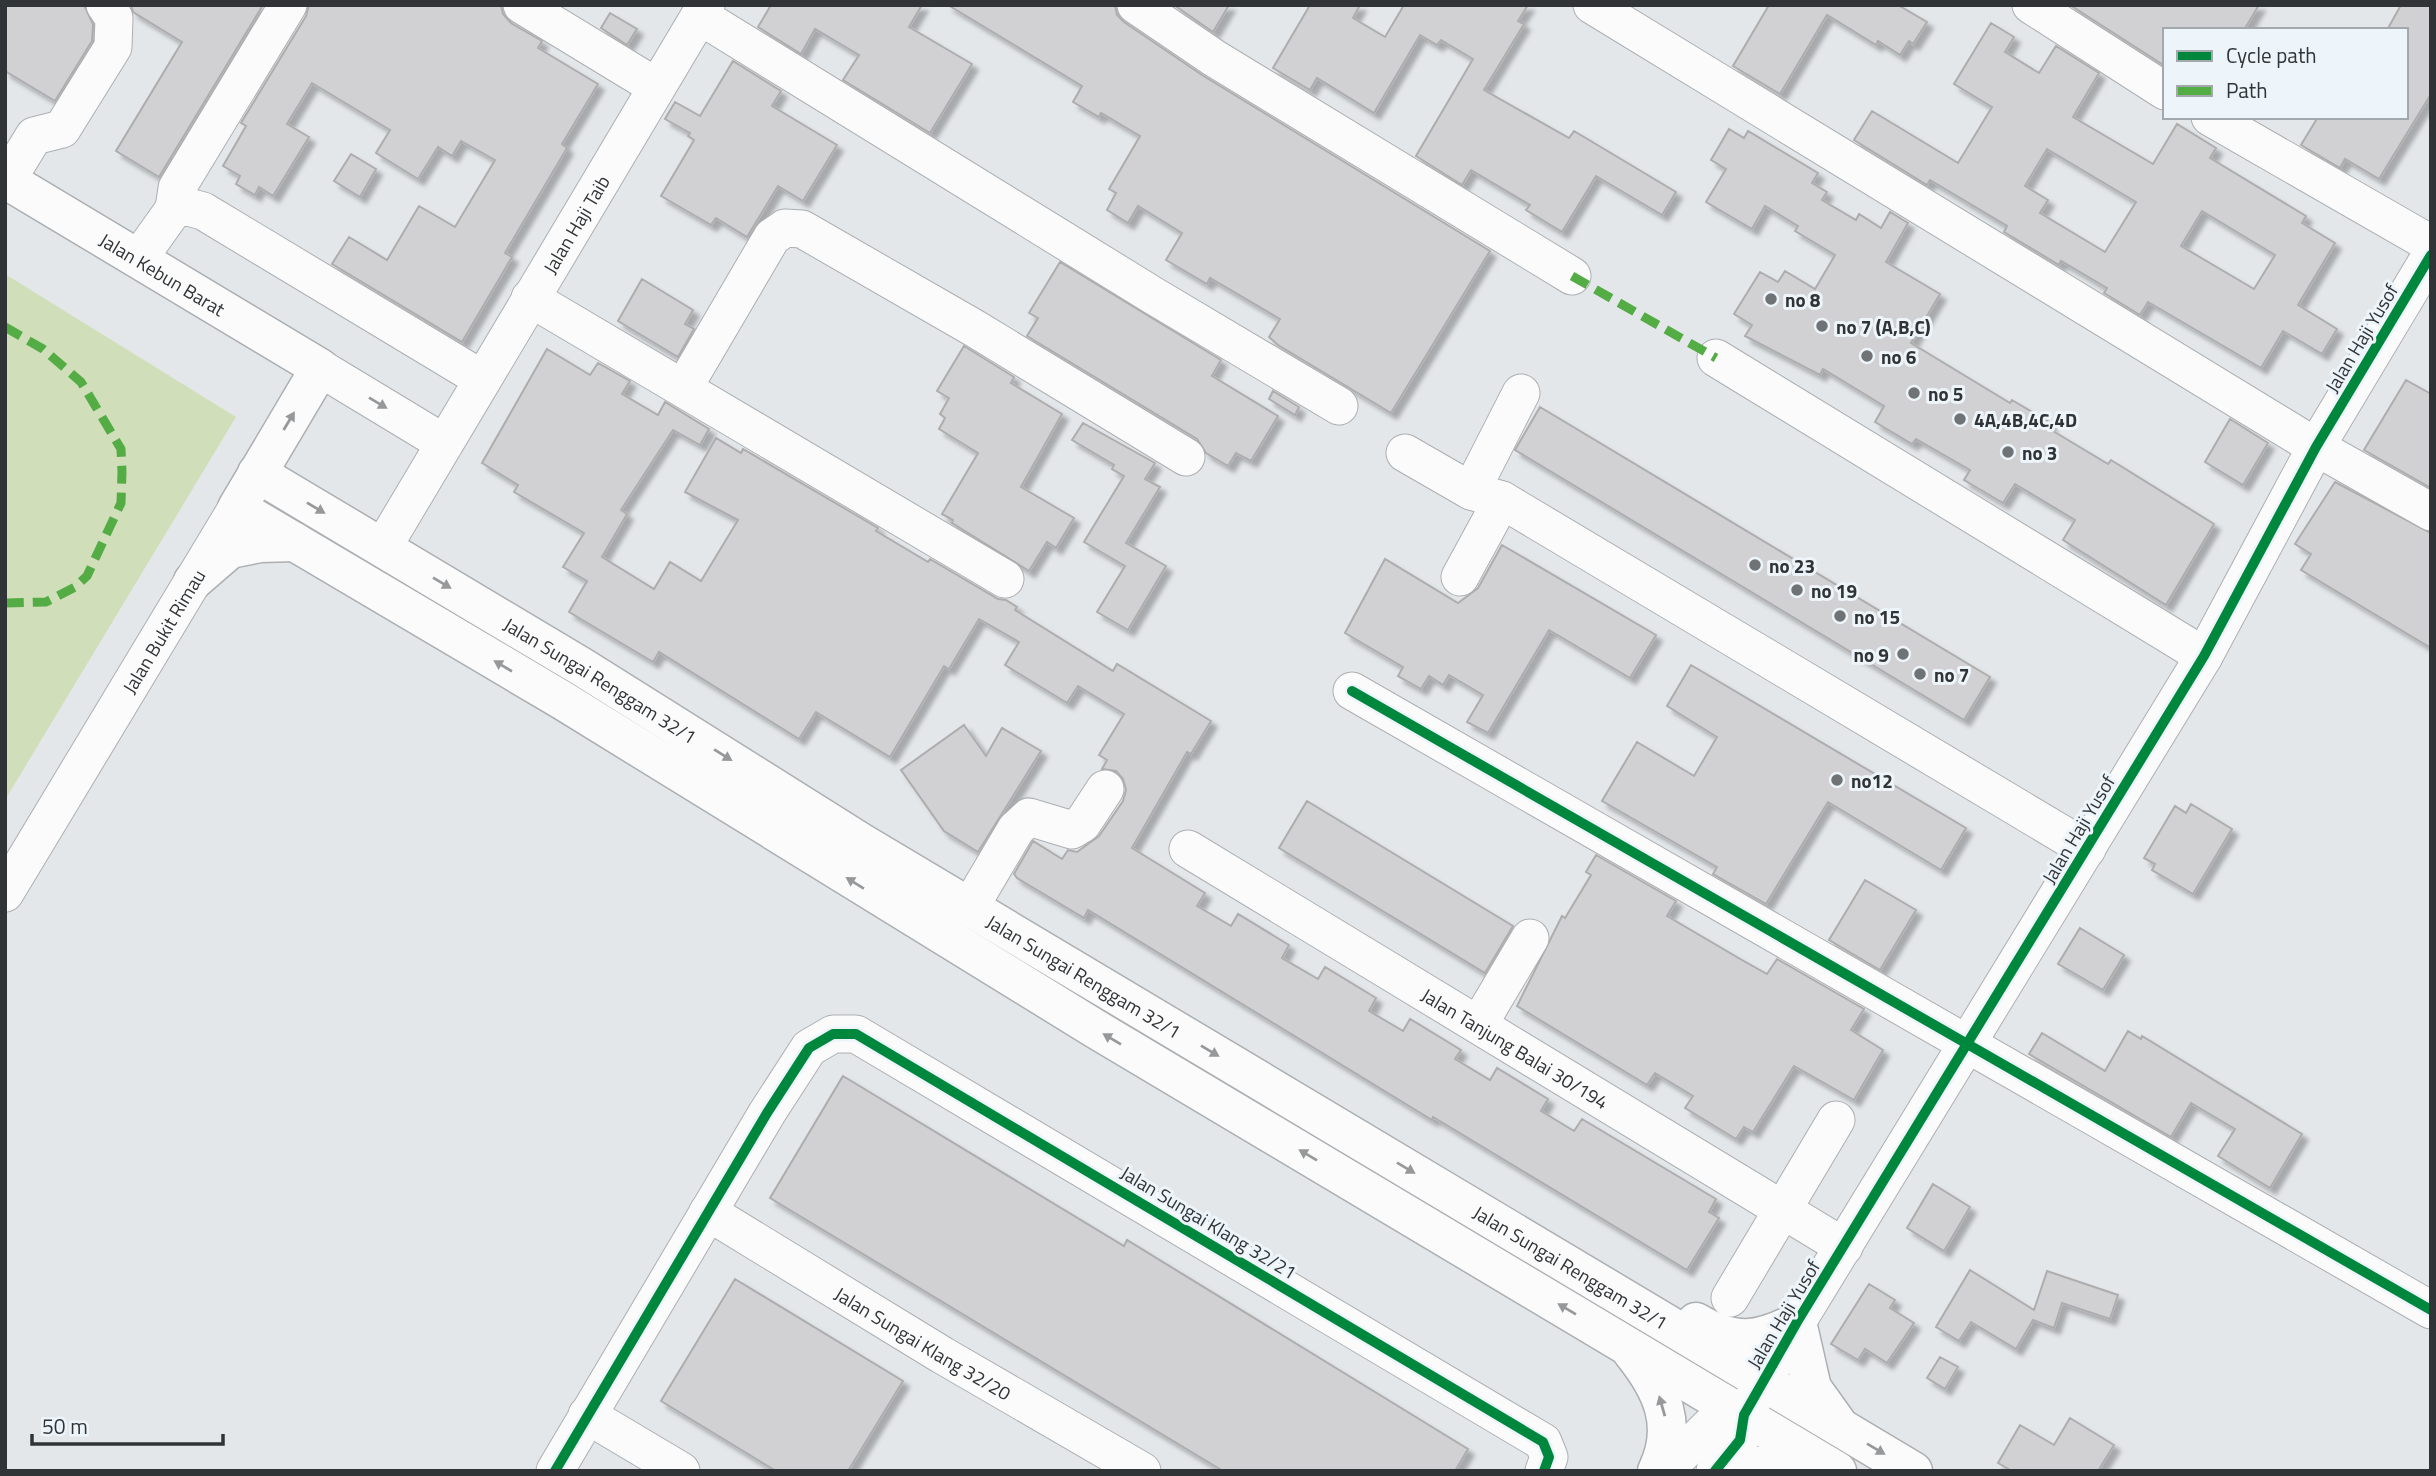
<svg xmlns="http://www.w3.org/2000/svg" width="2436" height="1476" font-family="'Titillium Web',sans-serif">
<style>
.green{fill:#d0dfba}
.building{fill:#d1d0d2;stroke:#aeadae;stroke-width:2;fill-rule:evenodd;filter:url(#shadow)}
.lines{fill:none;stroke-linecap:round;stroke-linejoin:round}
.minor-casing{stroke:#acafb2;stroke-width:39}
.major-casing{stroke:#acafb2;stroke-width:41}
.minor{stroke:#fbfbfc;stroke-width:37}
.major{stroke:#fbfbfc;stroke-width:38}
.quiet{stroke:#54ac45;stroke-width:9;stroke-dasharray:18 9;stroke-linecap:butt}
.cycleway-casing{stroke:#edf5fb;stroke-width:15}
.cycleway{stroke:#00873e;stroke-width:10}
.oneway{fill:#969899}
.poi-dot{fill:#707375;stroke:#edf5fb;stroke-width:2.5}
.labels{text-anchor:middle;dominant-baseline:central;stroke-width:6;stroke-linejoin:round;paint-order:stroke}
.street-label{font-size:19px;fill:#313436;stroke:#edf5fb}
.poi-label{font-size:19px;font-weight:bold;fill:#313436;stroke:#edf5fb;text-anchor:start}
</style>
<defs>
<filter id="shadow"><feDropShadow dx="6" dy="6" stdDeviation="2" flood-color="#0004"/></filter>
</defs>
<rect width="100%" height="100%" fill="#e4e7ea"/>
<!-- green -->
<path class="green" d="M5,274L236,417L5,800Z"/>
<!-- building -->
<path class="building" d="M5,5H84L93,24L92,41L55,101L5,71Z
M131,5H263L159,177L116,151L182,42L133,12Z
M309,5H501L503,14L511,23L542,41L538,48L598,84L562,144L567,148L505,253L512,257L462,342L332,264L349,237L387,260L419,206L455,227L495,160L461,141L452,156L438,147L418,179L376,153L390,130L312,83L287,124L309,137L273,196L259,187L255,195L236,184L240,176L223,166L246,126L241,123L306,16Z
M771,5H922L909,27L972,64L930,133L843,80L859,55L815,29L801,54L758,27Z
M948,5H1115L1117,15L1124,22L1202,75L1490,251L1391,413L1278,345L1269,337L1280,319L1210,278L1207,284L1166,260L1182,233L1138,206L1128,223L1107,210L1116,193L1109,189L1140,136L1101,113L1099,117L1073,102L1082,86Z
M1174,5H1229L1213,32Z
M1310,5H1360L1353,18L1385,37L1404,5H1528L1518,21L1524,24L1484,90L1569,138L1574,131L1676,192L1662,215L1596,176L1562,232L1526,210L1530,205L1471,170L1462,185L1416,156L1473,59L1441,40L1437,45L1420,35L1374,113L1317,78L1310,90L1273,68Z
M1769,5H1898L1927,22L1913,44L1909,41L1900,55L1878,41L1876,45L1827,15L1780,94L1733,66Z
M2070,5H2259L2244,30H2165V66Z
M2401,5H2431V94L2379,179L2345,159L2340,168L2301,145L2318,117H2406V30H2387Z
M610,13L637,29L627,45L601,28Z
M1991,23L2014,37L2005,52L2039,73L2056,46L2099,73L2073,117L2153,164L2177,124L2216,148L2210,158L2306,216L2302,223L2335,243L2298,305L2337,329L2322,354L2283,331L2261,368L2148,302L2140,315L2104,293L2107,288L2061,261L2059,265L2004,232L2007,226L1930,180L1927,185L1854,140L1872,111L1958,163L1992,107L1954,84ZM2047,149L2136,202L2105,252L2040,213L2048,200L2025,186ZM2202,211L2275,255L2254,289L2181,246Z
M733,61L781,91L772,106L837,145L803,201L778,186L747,237L716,218L711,225L661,196L694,140L688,136L690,133L665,119L675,102L700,116Z
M1729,129L1744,138L1748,131L1818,173L1812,183L1827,192L1822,200L1856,220L1859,214L1881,228L1890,212L1908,223L1886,262L1940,294L1911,343L2010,403L2012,400L2051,423L2048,428L2108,464L2111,460L2214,524L2166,605L2063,540L2075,520L2015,484L2003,503L1964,480L1970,470L1916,439L1912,444L1875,422L1884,406L1823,369L1820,375L1745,336L1752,325L1734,314L1760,272L1778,282L1785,271L1815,289L1835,255L1795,231L1798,226L1765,206L1752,229L1706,202L1726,169L1711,160Z
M351,154L376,169L360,197L334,181Z
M1060,262L1221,360L1212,376L1278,416L1251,461L1236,453L1228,466L1206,453L1197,439L1027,336L1038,318L1029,313Z
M642,279L693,310L685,324L694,329L678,357L618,321Z
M964,346L1014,377L1011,383L1062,414L1021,487L1074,518L1056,548L1047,542L1029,571L952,523L953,520L942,514L978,453L939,429L945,418L940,414L949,398L937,391Z
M547,349L590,375L598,363L630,381L622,394L658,415L665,402L709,429L700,445L673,430L621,510L627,514L602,557L654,589L670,562L701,581L738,520L685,492L716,438L741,453L743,449L878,528L876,531L928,562L930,559L998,599L1006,600L1017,607L1015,610L1113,671L1117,664L1211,721L1191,754L1187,752L1132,848L1205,893L1197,906L1231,926L1238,914L1289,945L1282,958L1318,979L1325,967L1376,998L1369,1011L1403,1031L1410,1019L1461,1050L1455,1059L1490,1080L1497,1068L1548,1099L1541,1111L1574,1131L1582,1119L1716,1199L1709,1212L1719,1218L1687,1270L1433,1117L1432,1120L1088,910L1084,918L1017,878L1014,874L1033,841L1062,859L1068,850L1077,852L1099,836L1123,801L1126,790L1123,779L1116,771L1102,769L1107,760L1099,755L1124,714L1078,686L1067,703L1005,665L1019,642L979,619L949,669L944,666L890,757L816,712L799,739L659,652L653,662L569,612L587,581L563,567L584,533L514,492L518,485L482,463Z
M2406,380L2431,394V488L2364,450Z
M1273,391L1299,407L1295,415L1269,399Z
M1540,407L1990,677L1964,720L1515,450Z
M2230,419L2268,443L2243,485L2205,462Z
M1083,423L1155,463L1145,479L1160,487L1126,543L1166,566L1128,630L1097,612L1125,566L1084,542L1124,476L1112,469L1114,465L1072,440Z
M2335,482L2431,533V648L2301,570L2311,554L2295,544Z
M1502,545L1656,635L1630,678L1549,630L1488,733L1467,722L1483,695L1449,675L1443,685L1429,676L1421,689L1398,676L1403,667L1345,633L1385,559L1458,603L1478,588Z
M1691,665L1966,828L1941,870L1828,802L1766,904L1713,874L1717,867L1602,801L1637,742L1694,776L1717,737L1667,706Z
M964,725L986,756L1002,728L1041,751L978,852L944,831L901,770Z
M1307,801L1513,926L1485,973L1279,848Z
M2191,804L2232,829L2193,894L2152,870L2155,864L2144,858L2175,806L2186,813Z
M1596,855L1676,901L1667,916L1742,960L1767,974L1777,959L1864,1009L1851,1030L1883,1050L1854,1100L1794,1066L1753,1132L1744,1127L1736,1139L1685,1108L1693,1096L1655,1073L1647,1085L1517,1006L1562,916L1565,918L1591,875L1586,872Z
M1865,880L1916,910L1880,970L1829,940Z
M2080,928L2124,955L2103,990L2058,964Z
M2128,1031L2141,1039L2142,1036L2302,1134L2270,1188L2218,1156L2235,1129L2191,1103L2171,1137L2029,1054L2042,1033L2105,1071Z
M843,1076L1124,1246L1127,1240L1468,1449L1455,1471H1223L770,1198Z
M1933,1184L1970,1207L1944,1251L1907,1228Z
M1970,1270L2034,1310L2047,1271L2118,1295L2110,1319L2062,1303L2054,1328L2033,1320L2016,1349L1971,1322L1959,1341L1936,1327Z
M735,1279L903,1381L848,1471H776L661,1401Z
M1869,1284L1895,1300L1890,1308L1914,1323L1887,1363L1865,1349L1858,1360L1831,1344Z
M1940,1357L1958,1367L1945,1389L1927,1378Z
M2070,1418L2114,1445L2098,1471H2012L1998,1463L2020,1425L2054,1445Z"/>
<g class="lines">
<!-- minor casing -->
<g class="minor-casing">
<g id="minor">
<path d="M522,5L655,86"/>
<path d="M1136,5L1214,58L1572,276"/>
<path d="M1592,5L2316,447L2431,512"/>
<path d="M2031,5L2165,91"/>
<path d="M700,16L1154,296L1339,406"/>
<path d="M2210,117L2431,244"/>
<path d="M7,180L34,136L62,129L113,47L114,18L105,5"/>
<path d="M174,209L177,188L288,5"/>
<path d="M139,258L174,209L188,207L203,211L482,379"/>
<path d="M530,298L1005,579"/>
<path d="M1716,358L2204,656"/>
<path d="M320,368L444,443"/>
<path d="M684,387L772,237L785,228L802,229L974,328L1186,457"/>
<path d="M1405,453L1471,491L1502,500L2087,849"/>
<path d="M1471,491L1521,393"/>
<path id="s1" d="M383,547L706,5"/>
<path d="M1460,577L1502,500"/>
<path d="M1352,691L2431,1310"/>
<path id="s2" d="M1188,849L1844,1247"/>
<path id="s3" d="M5,893L237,508"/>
<path d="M970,907L1016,829L1029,817L1072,830L1082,824L1105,789"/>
<path d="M1479,1024L1530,938"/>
<path id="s4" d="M708,1212L942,1355L1142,1471"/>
<path d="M1730,1298L1836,1120"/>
<path d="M587,1415L681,1471"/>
<path d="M555,1471L767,1113L809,1048L833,1034H856L1543,1442L1549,1457L1544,1471"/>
<path d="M1664,1471L1711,1425L1744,1415"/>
<path d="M1715,1471L1740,1440L1744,1415L1797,1322L2204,656L2316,447L2431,255"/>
</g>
</g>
<!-- major casing -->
<g class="major-casing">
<g id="major">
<path id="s5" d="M5,179L320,368L237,508L562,700L1094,1028L1837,1471"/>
<path id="s6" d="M257,473L582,667L862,843L1913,1471"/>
<path d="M193,581L230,549L260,543L295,542"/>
<path d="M1696,1322C1734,1345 1759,1342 1797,1322L1812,1388L1837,1423"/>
<path d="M1632,1352C1662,1389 1679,1426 1657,1471"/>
<path d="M1742,1471C1767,1460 1795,1465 1821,1471"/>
</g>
</g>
<!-- minor -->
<use href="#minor" class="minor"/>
<!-- major -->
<use href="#major" class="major"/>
<!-- quiet -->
<path class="quiet" d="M1572,276L1716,358
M5,327L43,349L81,382L121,449L122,472L121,503L87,576L75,587L46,602L5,603"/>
<!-- cycleway casing -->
<g class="cycleway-casing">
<path id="cycleway" d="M1352,691L2431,1310
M555,1471L767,1113L809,1048L833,1034H856L1543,1442L1549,1457L1544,1471
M1715,1471L1740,1440L1744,1415L1797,1322L2204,656L2316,447L2431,255"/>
</g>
<!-- cycleway -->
<use href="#cycleway" class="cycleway"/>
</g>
<!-- one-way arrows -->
<defs><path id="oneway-solid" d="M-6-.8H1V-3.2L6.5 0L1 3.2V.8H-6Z" transform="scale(1.75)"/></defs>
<g class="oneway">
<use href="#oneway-solid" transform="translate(378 403) rotate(31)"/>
<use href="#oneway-solid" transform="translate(289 421) rotate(-59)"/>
<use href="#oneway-solid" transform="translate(316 508) rotate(31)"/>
<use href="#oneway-solid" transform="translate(442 583) rotate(31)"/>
<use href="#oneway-solid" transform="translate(503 666) rotate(-149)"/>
<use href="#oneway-solid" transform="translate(723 755) rotate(32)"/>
<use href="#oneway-solid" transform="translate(855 883) rotate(-148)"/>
<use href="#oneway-solid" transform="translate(1112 1039) rotate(-149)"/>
<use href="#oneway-solid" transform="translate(1210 1051) rotate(31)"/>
<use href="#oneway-solid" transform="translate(1308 1155) rotate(-149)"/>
<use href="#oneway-solid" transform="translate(1406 1168) rotate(31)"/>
<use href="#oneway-solid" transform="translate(1567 1309) rotate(-149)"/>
<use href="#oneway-solid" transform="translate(1662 1406) rotate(-106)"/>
<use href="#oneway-solid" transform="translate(1876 1449) rotate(31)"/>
</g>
<!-- markers -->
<g class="poi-dot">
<circle cx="1771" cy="299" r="7"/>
<circle cx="1822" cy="326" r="7"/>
<circle cx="1867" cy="356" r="7"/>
<circle cx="1914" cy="393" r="7"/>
<circle cx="1960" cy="419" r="7"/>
<circle cx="2008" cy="452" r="7"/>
<circle cx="1755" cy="565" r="7"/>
<circle cx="1797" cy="590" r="7"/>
<circle cx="1840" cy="616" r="7"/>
<circle cx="1903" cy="654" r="7"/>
<circle cx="1920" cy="674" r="7"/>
<circle cx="1837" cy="780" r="7"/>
</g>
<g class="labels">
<!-- street labels -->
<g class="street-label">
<text stroke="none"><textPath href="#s1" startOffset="376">Jalan Haji Taib</textPath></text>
<text stroke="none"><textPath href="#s5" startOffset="184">Jalan Kebun Barat</textPath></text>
<text transform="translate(2361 338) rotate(-59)">Jalan Haji Yusof</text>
<text stroke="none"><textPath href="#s3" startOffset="306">Jalan Bukit Rimau</textPath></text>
<text stroke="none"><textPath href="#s6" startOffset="401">Jalan Sungai Renggam 32/1</textPath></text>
<text transform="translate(2078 829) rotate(-59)">Jalan Haji Yusof</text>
<text stroke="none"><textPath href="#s6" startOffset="968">Jalan Sungai Renggam 32/1</textPath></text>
<text stroke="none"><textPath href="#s2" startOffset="383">Jalan Tanjung Balai 30/194</textPath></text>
<text transform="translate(1209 1222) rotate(31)">Jalan Sungai Klang 32/21</text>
<text stroke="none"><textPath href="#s6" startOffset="1535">Jalan Sungai Renggam 32/1</textPath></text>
<text transform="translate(1783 1314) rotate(-59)">Jalan Haji Yusof</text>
<text stroke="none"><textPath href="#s4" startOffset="252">Jalan Sungai Klang 32/20</textPath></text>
</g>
<!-- poi labels -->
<g class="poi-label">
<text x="1785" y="299">no 8</text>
<text x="1836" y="326">no 7 (A,B,C)</text>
<text x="1881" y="356">no 6</text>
<text x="1928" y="393">no 5</text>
<text x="1974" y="419">4A,4B,4C,4D</text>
<text x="2022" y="452">no 3</text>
<text x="1769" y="565">no 23</text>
<text x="1811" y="590">no 19</text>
<text x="1854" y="616">no 15</text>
<text x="1889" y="654" text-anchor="end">no 9</text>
<text x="1934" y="674">no 7</text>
<text x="1851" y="780">no12</text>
</g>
</g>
<!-- border -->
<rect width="2436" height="1476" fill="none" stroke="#313436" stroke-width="14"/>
<!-- legend -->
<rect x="2163" y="28" width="245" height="91" fill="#edf5fb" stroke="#a2a8ac" stroke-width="2"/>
<rect x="2177" y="51" width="35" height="10" fill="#00873e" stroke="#a2a8ac" stroke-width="2"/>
<text x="2226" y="63" font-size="21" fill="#313436">Cycle path</text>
<rect x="2177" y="86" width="35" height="10" fill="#54ac45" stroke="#a2a8ac" stroke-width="2"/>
<text x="2226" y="98" font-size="21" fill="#313436">Path</text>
<!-- scale -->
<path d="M32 1434v10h191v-10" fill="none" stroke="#313436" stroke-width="3.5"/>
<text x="42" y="1434" font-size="21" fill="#313436" stroke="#edf5fb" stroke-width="5" paint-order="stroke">50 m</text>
</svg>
